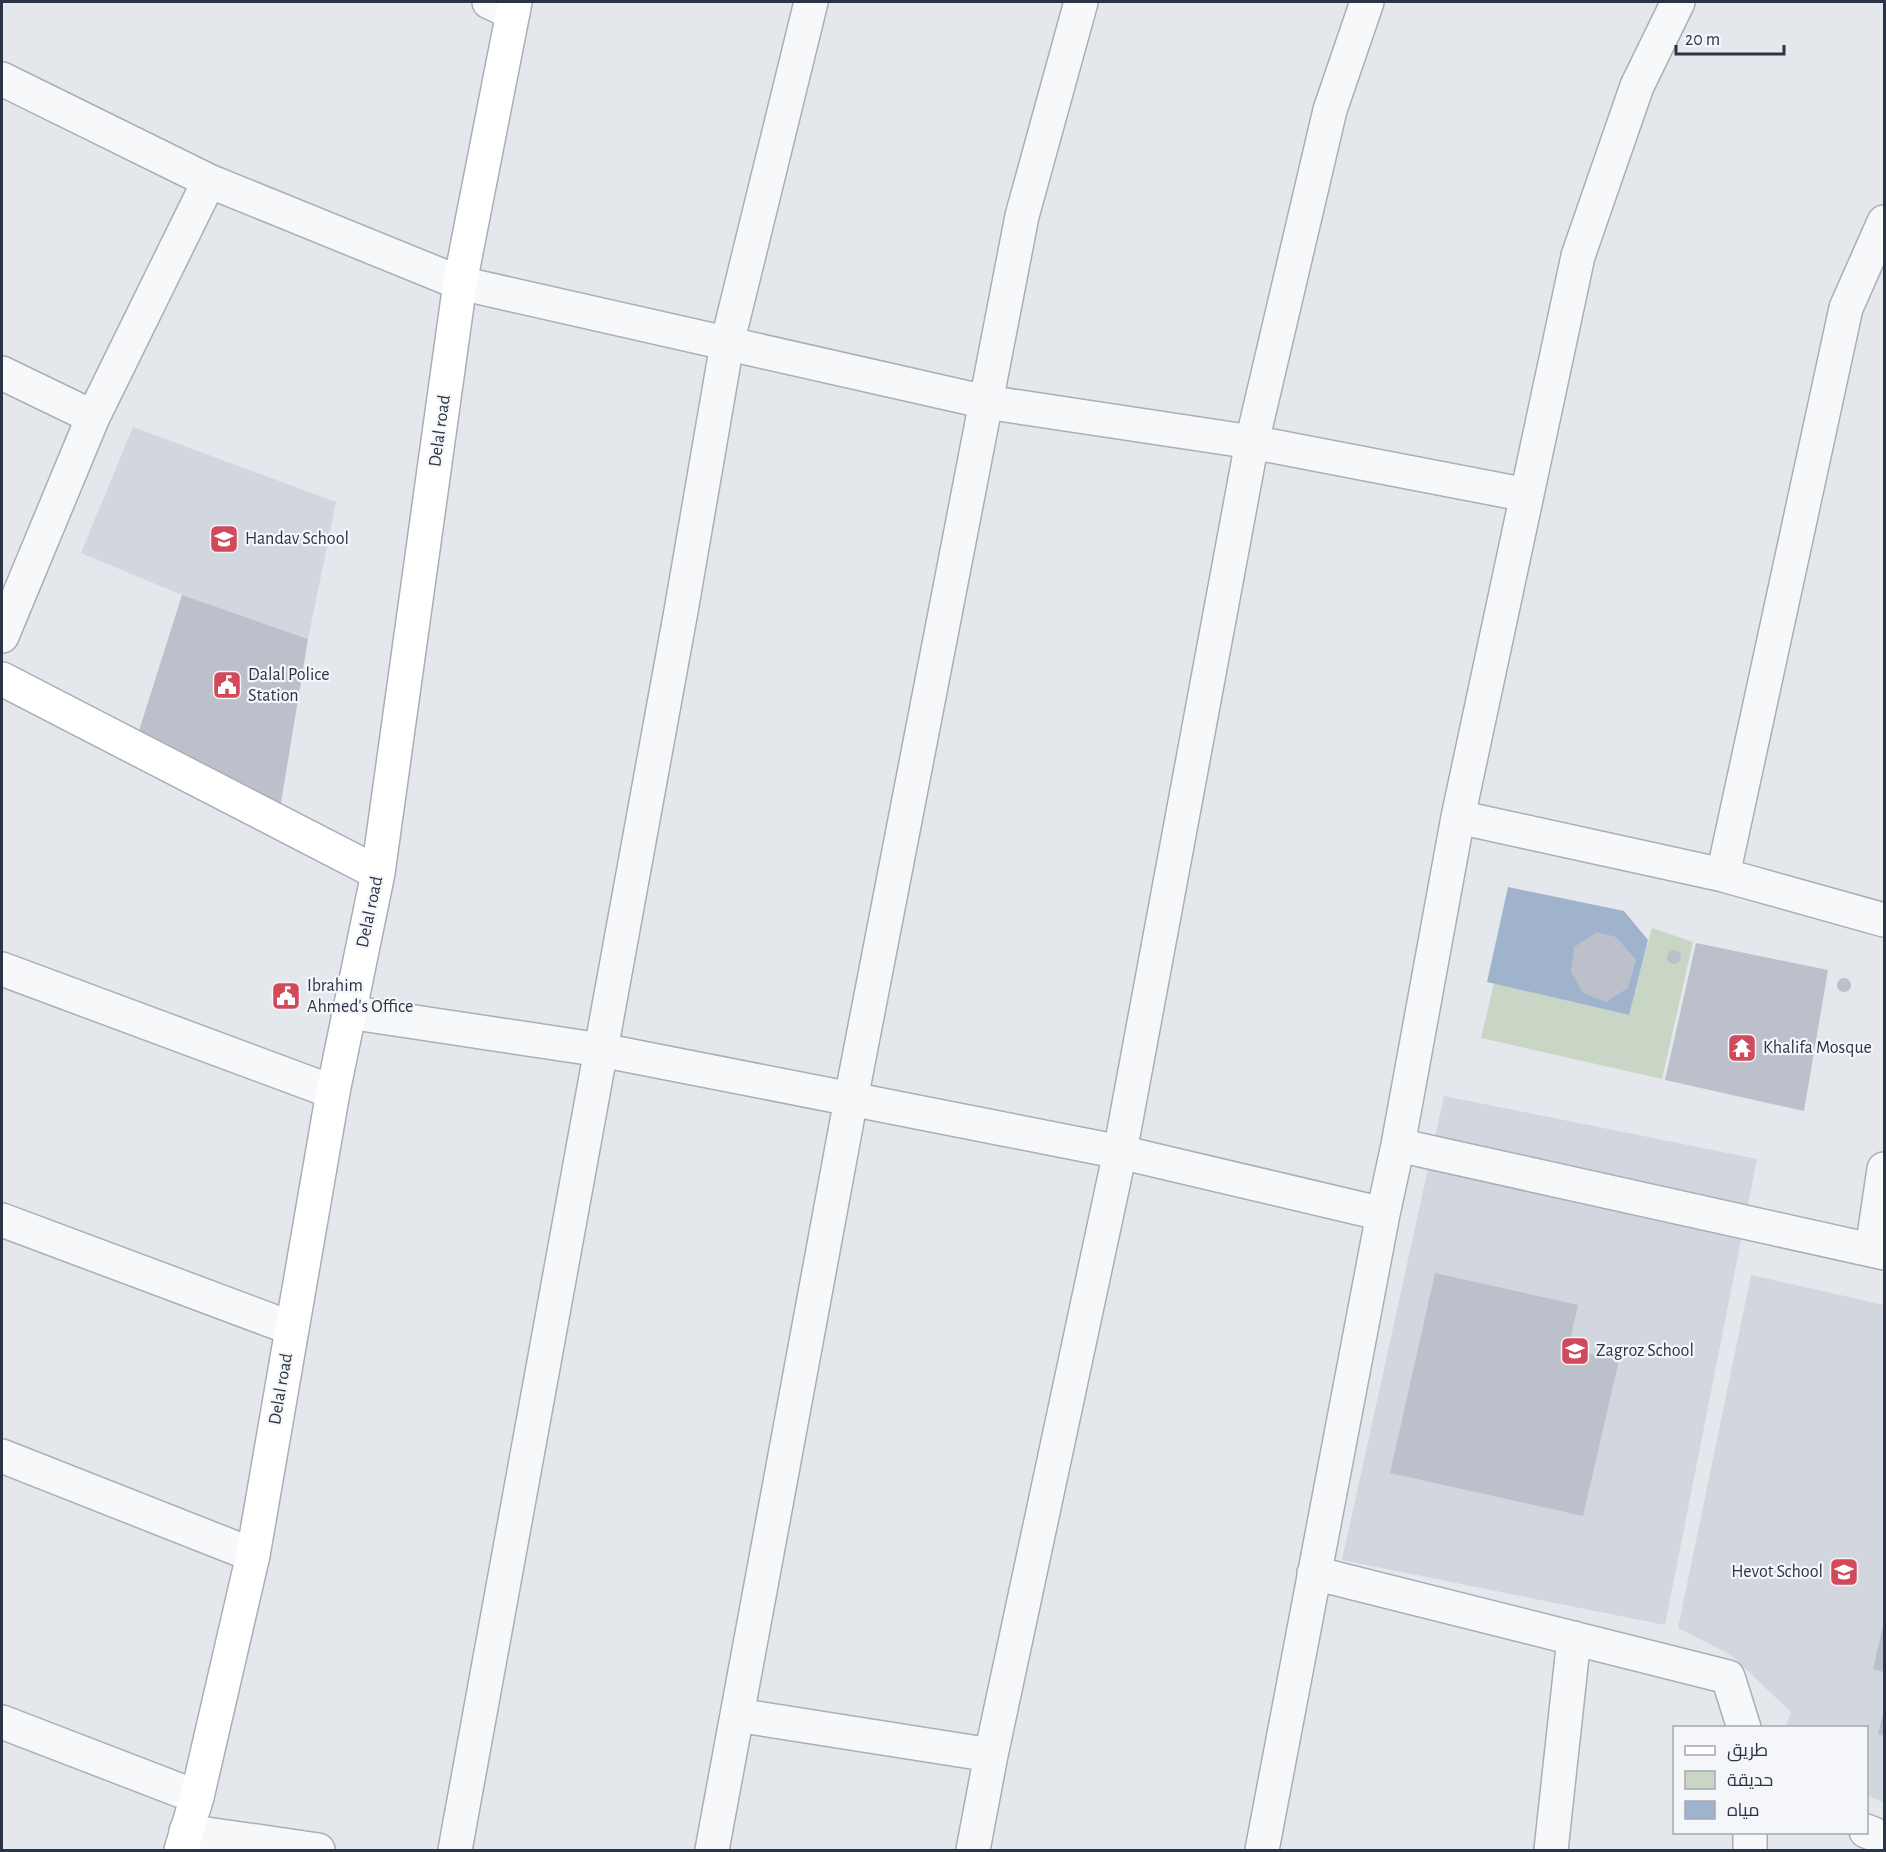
<svg xmlns="http://www.w3.org/2000/svg" width="1886" height="1852" font-family="'Alegreya Sans',Cairo,sans-serif">
<style>
.built{fill:#d2d6de}
.green{fill:#c9d6c5}
.water{fill:#9fb4cc}
.building{fill:#bbc0ca}
.lines{fill:none;stroke-linecap:round;stroke-linejoin:round}
.street-casing{stroke:#a9aeb7;stroke-width:36}
.secondary-casing{stroke:#a9aeb7;stroke-width:36}
.street{stroke:#f7f8fa;stroke-width:33}
.secondary{stroke:#fff;stroke-width:33}
.labels{text-anchor:middle;dominant-baseline:central;stroke-width:4.5;stroke-linejoin:round;paint-order:stroke}
.street-label{font-size:18px;fill:#2b3445;stroke:#f4f6f9}
.poi-label{font-size:18px;fill:#2b3445;stroke:#f4f6f9;text-anchor:start}
</style>
<rect width="100%" height="100%" fill="#e4e7ec"/>
<!-- built -->
<path class="built" d="M133,427L336,502L308,639L182,595L81,553Z
M1444,1096L1757,1159L1665,1625L1342,1560Z
M1751,1275L1884,1305V1803L1867,1795L1866,1728L1786,1727L1791,1712L1731,1655L1678,1628Z"/>
<!-- green -->
<path class="green" d="M1652,928L1693,942L1662,1079L1481,1038L1494,983L1628,1015Z"/>
<!-- water -->
<path class="water" d="M1508,887L1624,911L1648,940L1629,1015L1487,982Z"/>
<!-- building -->
<path class="building" d="M182,595L308,639L280,809L137,737Z
M1597,932L1616,937L1636,960L1628,988L1606,1002L1583,993L1571,972L1574,947Z
M1696,943L1828,970L1804,1111L1665,1080Z
M1667 957a7 7 0 1 1 14 0a7 7 0 1 1-14 0Z
M1837 985a7 7 0 1 1 14 0a7 7 0 1 1-14 0Z
M1435,1273L1578,1305L1568,1349L1619,1360L1583,1516L1390,1473Z
M1884,1621V1672L1873,1669Z
M1884,1710V1736L1878,1734Z"/>
<g class="lines">
<!-- street casing -->
<g class="street-casing">
<path id="street" d="M489,2L513,13
M2,79L209,181L460,283L986,402L1252,442L1527,495
M2,373L93,417
M2,636L93,417L209,181
M1458,817L1723,875L1884,920
M1723,875L1846,308L1884,222
M2,969L333,1092
M348,1012L601,1050L851,1099L1120,1152L1383,1214
M1398,1145L1884,1253
M2,1220L291,1328
M1872,1250L1884,1169
M2,1456L253,1555
M1314,1573L1728,1677L1744,1728
M737,1715L991,1755
M2,1722L197,1797
M186,1831L318,1850
M1866,1831L1884,1838
M455,1850L681,611L727,344L811,2
M712,1850L851,1099L1022,216L1081,2
M973,1850L991,1755L1120,1152L1252,442L1330,110L1367,2
M1262,1850L1383,1214L1398,1145L1458,817L1578,256L1637,86L1678,2
M1551,1850L1574,1638
M1750,1850V1832"/>
</g>
<!-- secondary casing -->
<g class="secondary-casing">
<path id="secondary" d="M2,679L378,873
M181,1850L197,1797L253,1555L333,1092L378,873L460,283L515,2"/>
</g>
<!-- street -->
<use href="#street" class="street"/>
<!-- secondary -->
<use href="#secondary" class="secondary"/>
</g>
<!-- icons -->
<defs>
<g id="school-square" transform="scale(1.5)"><rect x="-9" y="-9" width="18" height="18" rx="4" fill="#d1495b" stroke="#f4f6f9"/><path d="M0-5L7-2L0 1L-7-2ZM-4 1L0 2.5L4 1V4Q0 6-4 4Z" fill="#fff"/></g>
<g id="civic-square" transform="scale(1.5)"><rect x="-9" y="-9" width="18" height="18" rx="4" fill="#d1495b" stroke="#f4f6f9"/><path d="M-.6-6.5H3V-4.5H.6V-3L4-1V1h2V6H-6V1h2V-1L-.6-3ZM-1.2 2.5V6h2.4V2.5Z" fill="#fff"/></g>
<g id="temple-square" transform="scale(1.5)"><rect x="-9" y="-9" width="18" height="18" rx="4" fill="#d1495b" stroke="#f4f6f9"/><path d="M0-6L5-2H3V0L6.5 2.5H4V6H1.5V3h-3V6H-4V2.5H-6.5L-3 0V-2H-5Z" fill="#fff"/></g>
</defs>
<g fill-rule="evenodd">
<use href="#school-square" x="224" y="539"/>
<use href="#civic-square" x="227" y="685"/>
<use href="#civic-square" x="286" y="996"/>
<use href="#temple-square" x="1742" y="1048"/>
<use href="#school-square" x="1575" y="1351"/>
<use href="#school-square" x="1844" y="1572"/>
</g>
<g class="labels">
<!-- street labels -->
<g class="street-label">
<text transform="translate(440 431) rotate(-82)">Delal road</text>
<text transform="translate(370 912) rotate(-78)">Delal road</text>
<text transform="translate(281 1389) rotate(-80)">Delal road</text>
</g>
<!-- poi labels -->
<g class="poi-label">
<text x="245" y="539">Handav School</text>
<text x="248" y="675">Dalal Police<tspan x="248" dy="21">Station</tspan></text>
<text x="307" y="986">Ibrahim<tspan x="307" dy="21">Ahmed's Office</tspan></text>
<text x="1763" y="1048">Khalifa Mosque</text>
<text x="1596" y="1351">Zagroz School</text>
<text x="1823" y="1572" text-anchor="end">Hevot School</text>
</g>
</g>
<!-- border -->
<rect width="1886" height="1852" fill="none" stroke="#2b3445" stroke-width="6"/>
<!-- legend -->
<rect x="1673" y="1726" width="195" height="108" fill="#f4f6f9" stroke="#a4a8b1" stroke-width="1.5"/>
<rect x="1685" y="1746" width="30" height="9" fill="#ffffff" stroke="#a4a8b1" stroke-width="1.5"/>
<text x="1727" y="1756" font-size="18" fill="#2b3445">طريق</text>
<rect x="1685" y="1771" width="30" height="18" fill="#c9d6c5" stroke="#a4a8b1" stroke-width="1.5"/>
<text x="1727" y="1786" font-size="18" fill="#2b3445">حديقة</text>
<rect x="1685" y="1801" width="30" height="18" fill="#9fb4cc" stroke="#a4a8b1" stroke-width="1.5"/>
<text x="1727" y="1816" font-size="18" fill="#2b3445">مياه</text>
<!-- scale -->
<path d="M1676 45v9h108v-9" fill="none" stroke="#2b3445" stroke-width="3"/>
<text x="1685" y="45" font-size="18" fill="#2b3445" stroke="#f4f6f9" stroke-width="4.5" paint-order="stroke">20 m</text>
</svg>
